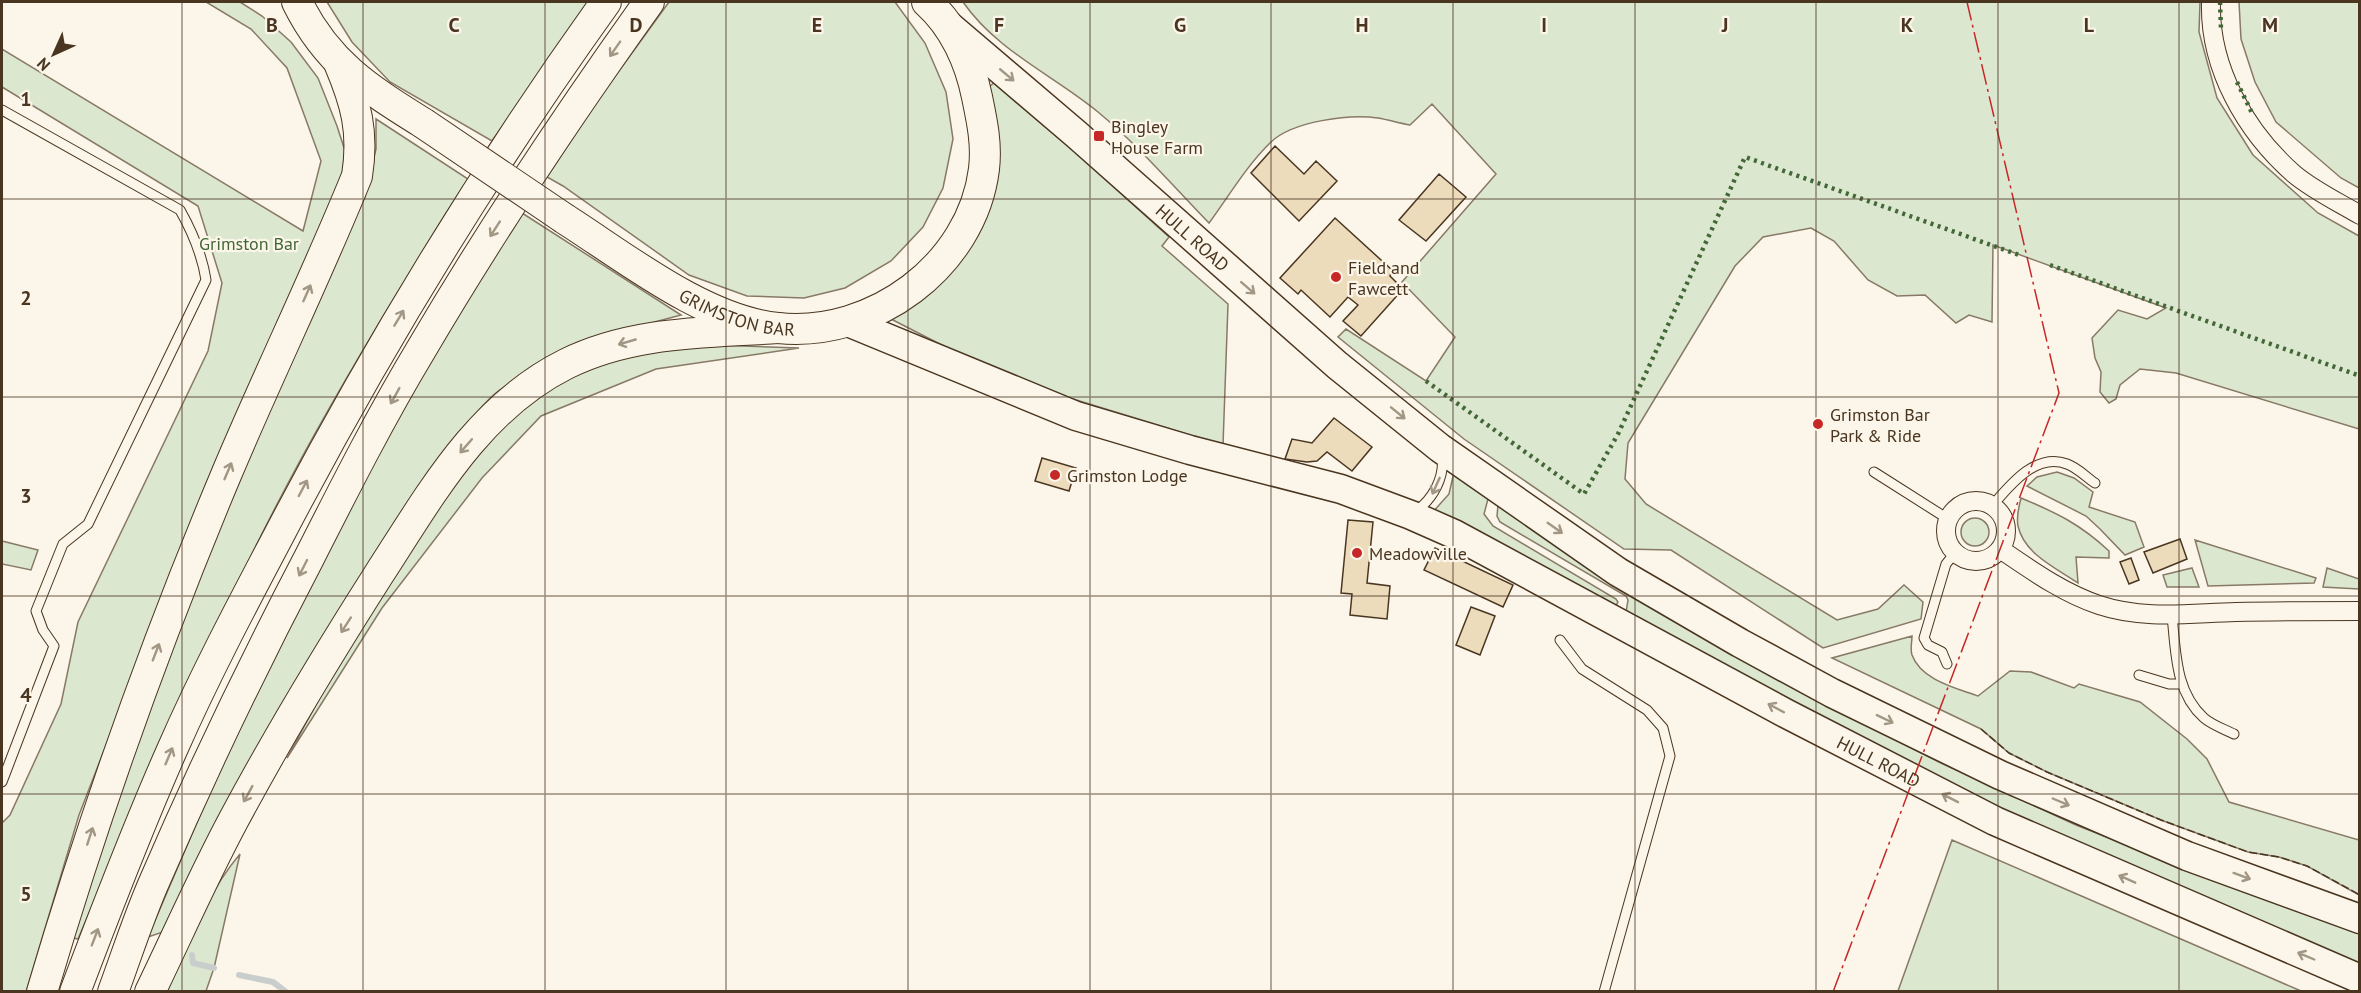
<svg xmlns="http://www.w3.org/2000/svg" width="2361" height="993" font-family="'PT Sans',sans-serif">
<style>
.green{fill:#dce7d0;stroke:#887966;stroke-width:1.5}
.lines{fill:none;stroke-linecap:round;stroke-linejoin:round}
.stream{stroke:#c9cecd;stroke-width:6}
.building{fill:#ecdcbc;stroke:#4a3520;stroke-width:1.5}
.service-casing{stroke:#4a3520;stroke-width:11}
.minor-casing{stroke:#4a3520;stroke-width:20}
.primary-casing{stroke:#4a3520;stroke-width:31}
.trunk-casing{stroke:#4a3520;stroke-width:32}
.service{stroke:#fbf6e9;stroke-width:9}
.minor{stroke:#fbf6e9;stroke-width:18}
.primary{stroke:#fbf6e9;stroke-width:28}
.trunk{stroke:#fbf6e9;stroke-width:30}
.trunk-bridge-casing{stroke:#4a3520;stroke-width:32;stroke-linecap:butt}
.trunk-bridge{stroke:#fbf6e9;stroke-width:30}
.hedge{stroke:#436837;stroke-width:4.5;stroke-dasharray:3 4.5;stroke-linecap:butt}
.fence{stroke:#4a3520;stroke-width:1.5;stroke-dasharray:8 3;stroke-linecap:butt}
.power{stroke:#c62828;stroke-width:1.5;stroke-dasharray:21 4.5 3 4.5;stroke-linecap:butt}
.oneway{stroke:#a29684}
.grid{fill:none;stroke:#4a3520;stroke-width:1.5;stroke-opacity:0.55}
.poi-dot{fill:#c62828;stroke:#fbf6e9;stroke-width:2}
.labels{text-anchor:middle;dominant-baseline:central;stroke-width:4.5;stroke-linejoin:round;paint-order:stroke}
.poi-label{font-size:18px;fill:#4a3520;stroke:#fbf6e9;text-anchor:start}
.street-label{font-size:18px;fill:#4a3520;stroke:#fbf6e9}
.park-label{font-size:18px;fill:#436837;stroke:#fbf6e9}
.grid-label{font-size:20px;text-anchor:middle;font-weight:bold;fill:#4a3520;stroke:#fbf6e9;stroke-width:4.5;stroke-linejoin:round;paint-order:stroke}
</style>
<rect width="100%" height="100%" fill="#fbf6e9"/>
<!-- green -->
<path class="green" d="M206,2H240L262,16L291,42L318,78L337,126L347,157L335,196L151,629L79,815L26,992L2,991V823L10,815L61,704L78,622L208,351L222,283L198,206L2,87V49L303,231L321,161L287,68L251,29Z
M327,2H591L492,141L390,82L352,42Z
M669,2H895L925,43L946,92L953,139L943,188L923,227L891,261L845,288L804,298L747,296L689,275L563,186L547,177L597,101Z
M963,2H2200L2199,32L2217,98L2253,155L2318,213L2359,236V429L2176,373L2140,369L2120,385L2116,399L2109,403L2100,392L2101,372L2095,358L2092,338L2118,310L2147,319L2166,308L1993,245L1992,322L1969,315L1956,323L1925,295L1897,296L1868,280L1834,241L1811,228L1763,237L1735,266L1628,443L1625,479L1646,504L1837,620L1878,609L1904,585L1923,602L1921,619L1823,648L1671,550L1624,549L1464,439L1338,337L1346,329L1426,381L1455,337L1402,282L1496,174L1432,104L1410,125C1399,123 1389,120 1378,118C1349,114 1293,121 1271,142C1247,165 1229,196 1209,223C1173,186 1138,145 1098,112C1053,75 997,51 963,2Z
M2239,2H2359V188L2341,178L2276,122L2255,82L2241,39Z
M994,83L1076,153L1169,237L1162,246L1228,304L1223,445L1060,395L975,362L887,317L961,249L986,89Z
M376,119L468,179C404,280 342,381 286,487C209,634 143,786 78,939L70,937L176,625L335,257L365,197L376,149Z
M522,213L681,315C621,330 555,353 503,388C487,398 474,417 462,431L166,931L148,937C189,841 229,745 274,651C346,499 430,353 522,213Z
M687,344L799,348L656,369L541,416L482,478L382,608L287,758L373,600L450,484L528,401L579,371L638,352Z
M1454,472L1488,499L1484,514L1493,526L1616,599L1618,602L1615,607L1432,513L1449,494Z
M2057,472L2074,478L2093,492L2089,507L2135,522L2144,547L2125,555L2100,529L2086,516L2027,486L2037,477Z
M2021,498C2057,513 2080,524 2109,551V558L2076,557L2078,583C2056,568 2024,554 2018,526C2016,516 2019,507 2021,498Z
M1498,505L1828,706L1941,763L2076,825L2209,877L2359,933V966L2045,830L1819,719L1626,612L1628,600L1626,596L1500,522L1497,516Z
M1961 532a14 14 0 1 1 28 0a14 14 0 1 1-28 0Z
M2195,540L2316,578L2314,583L2208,586Z
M2,541L38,550L31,570L2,564Z
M2192,568L2199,587H2167L2163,575Z
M2327,568L2359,579V589L2323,587Z
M1912,636C1912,642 1910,649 1912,655C1921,680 1956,688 1978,696L2010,671L2031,672L2074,688L2079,684L2140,702L2187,739L2207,759L2229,802L2359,840V895L2307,866L2279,857L2248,852L2161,820L2047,772L2009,753L1981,729L1832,658Z
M1952,840L2301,991H1898Z
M240,854L214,968L206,991L167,992C188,944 206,894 240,854Z"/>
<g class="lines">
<!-- stream -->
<path class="stream" d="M192,955L193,963L214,968
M239,975L273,982L286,992"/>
</g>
<!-- building -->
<path class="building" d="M1275,146L1304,174L1316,161L1337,181L1299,221L1251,173Z
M1439,174L1466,197L1426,241L1399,220Z
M1335,218L1392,270L1390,276L1403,289L1361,336L1343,321L1358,305L1348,297L1330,317L1301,290L1298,294L1280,278Z
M1334,418L1372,447L1352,471L1327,452L1317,461L1307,462L1285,459L1292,439L1312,443Z
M1042,458L1076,468L1069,491L1035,481Z
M1348,520L1373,522L1367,583L1390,586L1387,619L1350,615L1352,594L1341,593Z
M2180,539L2187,559L2153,573L2144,552Z
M1435,548L1513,585L1503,607L1424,570Z
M2131,558L2139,580L2129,584L2120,562Z
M1471,607L1495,616L1480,655L1456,645Z"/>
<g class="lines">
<!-- service casing -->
<g class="service-casing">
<path id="service" d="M2,110L180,210C193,233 202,254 206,280L88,524L63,544L36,611L43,630L54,646L2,782
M1874,472L1948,519
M1992,506C2010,485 2036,452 2067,464C2078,468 2086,477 2095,483
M1416,511C1433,499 1445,477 1442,456
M2172,616C2176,652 2175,692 2204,718C2212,725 2224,729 2234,734
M1560,640L1582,669L1647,710L1663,728L1670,756L1604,992
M1947,664L1942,652L1928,645L1924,638L1946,564L1955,553
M2139,675L2169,684H2181"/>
</g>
<!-- minor casing -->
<g class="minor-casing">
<path id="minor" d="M2211,2C2209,67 2245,131 2294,174C2313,190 2338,202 2360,215
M1946 531a30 30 0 1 1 60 0a30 30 0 1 1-60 0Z
M2000,549C2031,570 2063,593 2099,605C2144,620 2190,613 2236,612C2277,611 2318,611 2360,611"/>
</g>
<!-- primary casing -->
<g class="primary-casing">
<g id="primary">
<path id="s1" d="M948,25L1076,134L1337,365L1440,448L1618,572L1740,643L1832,693L2000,775L2187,856L2360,919"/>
<path id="s2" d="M848,322L1076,416L1190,450L1341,489L1411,515L1454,534L1787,714L1995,821L2360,979"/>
</g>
</g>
<!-- trunk casing -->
<g class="trunk-casing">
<g id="trunk">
<path d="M297,2C327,63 367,88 423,123"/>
<path id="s3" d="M565,219C626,258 705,321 778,328C873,338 972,266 984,169C987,144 982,121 977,97C970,62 954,26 927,2"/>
<path d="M42,992C94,816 155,644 226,475C268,375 316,277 357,176C364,132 356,103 339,63"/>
<path d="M75,992C106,910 137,829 172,750C204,677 241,607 278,537C375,351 484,172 606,2"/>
<path d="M113,992C127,954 139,916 155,880C202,771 254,663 309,558C345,487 381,416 422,348C492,229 569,114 649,2"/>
<path d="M150,992C178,934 204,875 234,819C279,735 328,654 379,574C431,494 478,408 566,364C633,331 705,333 778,328"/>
</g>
</g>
<!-- service -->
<use href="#service" class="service"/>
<!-- minor -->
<use href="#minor" class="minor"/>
<!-- primary -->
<use href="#primary" class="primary"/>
<!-- trunk -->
<use href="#trunk" class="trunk"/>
<!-- trunk-bridge casing -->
<g class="trunk-bridge-casing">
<path id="trunk-bridge" d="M423,123L565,219"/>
</g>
<!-- trunk-bridge -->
<use href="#trunk-bridge" class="trunk-bridge"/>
<!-- hedge -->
<path class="hedge" d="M2220,2L2221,29
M2237,82L2252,113
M2050,265L2360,376
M1426,381L1584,494L1618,434L1745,157L2019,255"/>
<!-- fence -->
<path class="fence" d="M1981,729L2009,753L2047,772L2161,820L2248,852L2279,857L2307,866L2360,895"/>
<!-- power -->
<path class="power" d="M1833,992L2059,393L1967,2"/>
</g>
<!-- one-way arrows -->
<defs><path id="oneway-shaft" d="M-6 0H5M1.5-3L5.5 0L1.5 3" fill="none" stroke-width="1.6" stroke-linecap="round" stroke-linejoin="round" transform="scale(1.5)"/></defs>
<g class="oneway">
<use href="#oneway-shaft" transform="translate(615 49) rotate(125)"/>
<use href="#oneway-shaft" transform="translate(1007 75) rotate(40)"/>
<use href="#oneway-shaft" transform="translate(495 229) rotate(123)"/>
<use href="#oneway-shaft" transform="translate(1248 288) rotate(41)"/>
<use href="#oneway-shaft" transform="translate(307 293) rotate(-66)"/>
<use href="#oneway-shaft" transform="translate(399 318) rotate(-59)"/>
<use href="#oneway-shaft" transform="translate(627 342) rotate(164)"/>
<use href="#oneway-shaft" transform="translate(395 396) rotate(119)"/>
<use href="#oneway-shaft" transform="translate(1398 413) rotate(39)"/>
<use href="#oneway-shaft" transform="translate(466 446) rotate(131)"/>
<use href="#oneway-shaft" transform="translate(228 471) rotate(-67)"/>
<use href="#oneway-shaft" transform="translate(1436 486) rotate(114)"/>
<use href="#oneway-shaft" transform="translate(303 488) rotate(-62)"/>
<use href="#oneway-shaft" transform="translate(1555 528) rotate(35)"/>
<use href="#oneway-shaft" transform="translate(303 568) rotate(117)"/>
<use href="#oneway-shaft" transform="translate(346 625) rotate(123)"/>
<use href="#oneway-shaft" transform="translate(156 652) rotate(-69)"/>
<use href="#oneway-shaft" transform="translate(1776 708) rotate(-152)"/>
<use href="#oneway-shaft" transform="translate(1885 719) rotate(26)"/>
<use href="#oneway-shaft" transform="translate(169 756) rotate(-67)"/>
<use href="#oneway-shaft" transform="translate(248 794) rotate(119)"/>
<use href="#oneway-shaft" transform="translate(1950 798) rotate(-153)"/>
<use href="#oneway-shaft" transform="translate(2061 802) rotate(23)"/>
<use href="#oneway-shaft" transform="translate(90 836) rotate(-72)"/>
<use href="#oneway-shaft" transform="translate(2242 876) rotate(20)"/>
<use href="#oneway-shaft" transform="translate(2127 879) rotate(-156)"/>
<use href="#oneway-shaft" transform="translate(95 937) rotate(-69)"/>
<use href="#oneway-shaft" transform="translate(2306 956) rotate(-157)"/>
</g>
<!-- grid -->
<path class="grid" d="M182,2V992M363,2V992M545,2V992M726,2V992M908,2V992M1090,2V992M1271,2V992M1453,2V992M1635,2V992M1816,2V992M1998,2V992M2179,2V992M2,199H2360M2,397H2360M2,596H2360M2,794H2360"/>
<!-- markers -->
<g class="poi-dot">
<rect x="1093" y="130" width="12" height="12" rx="3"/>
<circle cx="1336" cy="277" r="6"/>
<circle cx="1818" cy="424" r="6"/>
<circle cx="1055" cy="475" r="6"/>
<circle cx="1357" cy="553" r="6"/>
</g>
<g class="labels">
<!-- poi labels -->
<g class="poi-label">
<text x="1111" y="126">Bingley<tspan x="1111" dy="21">House Farm</tspan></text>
<text x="1348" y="267">Field and<tspan x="1348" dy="21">Fawcett</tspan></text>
<text x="1830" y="414">Grimston Bar<tspan x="1830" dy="21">Park &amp; Ride</tspan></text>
<text x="1067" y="475">Grimston Lodge</text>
<text x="1369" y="553">Meadowville</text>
</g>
<!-- street labels -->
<g class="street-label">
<text stroke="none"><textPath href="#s1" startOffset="324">HULL ROAD</textPath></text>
<text stroke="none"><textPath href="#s3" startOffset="198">GRIMSTON BAR</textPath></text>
<text stroke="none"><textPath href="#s2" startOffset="1125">HULL ROAD</textPath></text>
</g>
<!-- park labels -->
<g class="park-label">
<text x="249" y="243">Grimston Bar</text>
</g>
</g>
<g class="grid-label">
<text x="272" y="32">B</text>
<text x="454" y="32">C</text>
<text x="636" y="32">D</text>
<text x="817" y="32">E</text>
<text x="999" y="32">F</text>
<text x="1180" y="32">G</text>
<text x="1362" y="32">H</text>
<text x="1544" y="32">I</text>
<text x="1725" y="32">J</text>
<text x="1907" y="32">K</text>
<text x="2089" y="32">L</text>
<text x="2270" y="32">M</text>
<text x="26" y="106">1</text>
<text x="26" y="305">2</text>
<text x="26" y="503">3</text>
<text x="26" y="702">4</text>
<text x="26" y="901">5</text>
</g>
<!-- border -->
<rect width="2361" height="993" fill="none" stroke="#4a3520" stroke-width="6"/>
<!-- north arrow -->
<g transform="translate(54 54) rotate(225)" stroke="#fbf6e9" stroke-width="4.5" paint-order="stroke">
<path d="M0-4.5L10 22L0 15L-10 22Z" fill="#4a3520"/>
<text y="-9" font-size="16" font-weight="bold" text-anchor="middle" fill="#4a3520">N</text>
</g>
</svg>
